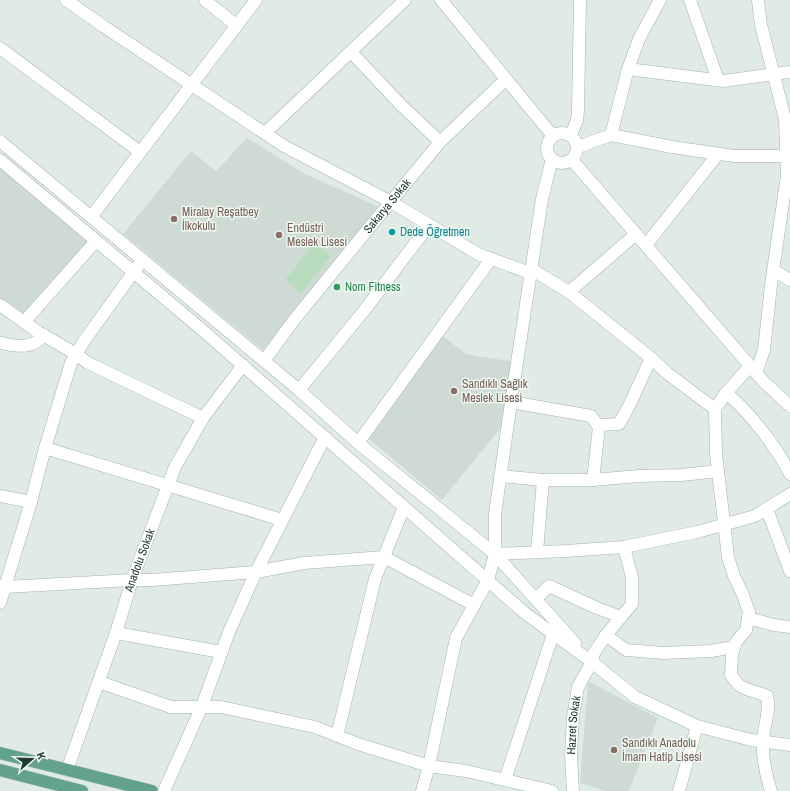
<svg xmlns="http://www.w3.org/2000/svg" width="790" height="791" font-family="'Archivo Narrow',sans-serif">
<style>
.built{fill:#cedbd4}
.green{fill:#b8ddbe}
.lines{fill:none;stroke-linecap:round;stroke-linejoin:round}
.minor-casing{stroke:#a3b3ac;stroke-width:13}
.major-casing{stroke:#c1c8c6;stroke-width:13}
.minor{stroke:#fff;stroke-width:12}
.major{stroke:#63a28c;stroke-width:12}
.education-dot{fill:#8d6e63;stroke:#f0f8f3;stroke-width:1.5}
.culture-dot{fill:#0f9aa8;stroke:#f0f8f3;stroke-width:1.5}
.leisure-dot{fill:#2e9e5b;stroke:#f0f8f3;stroke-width:1.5}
.labels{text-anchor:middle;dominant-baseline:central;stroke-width:3;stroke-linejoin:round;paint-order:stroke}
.street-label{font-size:12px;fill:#203c32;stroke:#f0f8f3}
.education-label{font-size:12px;fill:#785e54;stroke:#f0f8f3;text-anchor:start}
.culture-label{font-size:12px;fill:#0d838f;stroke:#f0f8f3;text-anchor:start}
.leisure-label{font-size:12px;fill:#27864d;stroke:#f0f8f3;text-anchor:start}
</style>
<rect width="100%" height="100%" fill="#e0ebe5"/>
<!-- built -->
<path class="built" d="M247,138L305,174L379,207L263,350L123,234L191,151L216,171Z
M0,160L96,241L24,322L0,303Z
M440,334L466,354L514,362L507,420L442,500L363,434Z
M588,681L658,718L629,791H605L580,783Z"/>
<!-- green -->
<path class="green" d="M314,243L331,256L301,293L285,280Z"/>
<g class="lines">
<!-- minor casing -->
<g class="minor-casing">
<g id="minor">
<path d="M66,0L103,26L284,146L391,202L478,254L530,273"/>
<path d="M205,0L237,26"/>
<path d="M441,0L553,136"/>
<path d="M690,0L718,80"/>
<path d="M0,48L140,152"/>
<path d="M351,52L401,105L440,142"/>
<path d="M628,69L723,81L790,72"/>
<path d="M265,133L405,0"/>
<circle cx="562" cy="148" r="15"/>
<path d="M571,135L577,120L578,111L580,0"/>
<path d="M611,135L628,69L639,39L660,0"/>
<path d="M0,141L299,390L358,443L495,554L575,643"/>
<path d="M578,147L611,135L672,147L734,156H790"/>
<path d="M0,160L200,328L526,614L592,662L635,697L697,726L751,740L790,745"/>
<path d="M572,160L764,382L790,406"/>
<path d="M91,217L256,0"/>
<path d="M646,245L718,154"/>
<path d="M531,269L569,292L651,358L667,373L715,409"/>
<path d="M773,270L790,280"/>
<path d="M569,292L636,234"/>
<path d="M0,305L38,332L76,354L88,363L203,418"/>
<path d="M24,322L96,241"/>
<path d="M0,343C18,346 31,350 44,335"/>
<path id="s1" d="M264,361L294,320L360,239L440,142L506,79"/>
<path d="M750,366L726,393L715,409L716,454L728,557L734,576L743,595L749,612L746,630L736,642L732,654L731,675C733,678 736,682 739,685C747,691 758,692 767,696C771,711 763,726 763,742C762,759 766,775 771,791"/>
<path d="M756,373L764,350L771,285L787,175L785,119L761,25L758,0"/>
<path d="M299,390L363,312L429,225"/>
<path d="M726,393C748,410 778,449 790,474"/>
<path d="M511,402L591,416L599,427L593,480"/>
<path d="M598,425L619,424L630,404L651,358"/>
<path d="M358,443L491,259"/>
<path d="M45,448L282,520"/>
<path d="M500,476L543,480H593L639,476L682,475L718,471"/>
<path d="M0,496L31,502"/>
<path d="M767,509L790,571"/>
<path d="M537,552L543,480"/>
<path d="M495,554L566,551L624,547L697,532L755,516L790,494"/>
<path d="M0,586L5,587L132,580H152L256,572L304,563L384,557L474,605"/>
<path d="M536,599L549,586L597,608L621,617"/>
<path d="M0,603L31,502L45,448L71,363L84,341L138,266"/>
<path d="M748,618L774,625L790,627"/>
<path d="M116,633L221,652"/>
<path d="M606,635L626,650L664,653L711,651L734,647"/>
<path d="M99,682L171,707H221L315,727L358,744L429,766L466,771L552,791"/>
<path d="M337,736L375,579L404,507"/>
<path id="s2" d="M67,770L116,633L132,580L175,467L203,418L243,365"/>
<path d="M505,780L553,634"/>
<path d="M164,791L202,706L229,632L256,572L325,437"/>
<path d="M422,791L429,766L456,638L488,580L495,554V514L511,402L542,199L552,159"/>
<path id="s3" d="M573,791L571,755L573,717L578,687L592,662L594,653L606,635L632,604V577L624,547"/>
<path d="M679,791L697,726"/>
</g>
</g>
<!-- major casing -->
<g class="major-casing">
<path id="major" d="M0,753L152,791
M0,770L82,791"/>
</g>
<!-- minor -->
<use href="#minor" class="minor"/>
<!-- major -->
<use href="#major" class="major"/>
</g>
<!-- markers -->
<g class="education-dot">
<circle cx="174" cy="219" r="4"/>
<circle cx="279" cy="235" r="4"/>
<circle cx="454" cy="391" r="4"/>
<circle cx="614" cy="750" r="4"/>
</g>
<circle class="culture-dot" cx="392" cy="232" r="4"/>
<circle class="leisure-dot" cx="337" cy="287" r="4"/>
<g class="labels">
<!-- street labels -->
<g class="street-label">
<text stroke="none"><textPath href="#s1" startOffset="198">Sakarya Sokak</textPath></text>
<text stroke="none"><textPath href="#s2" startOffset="222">Anadolu Sokak</textPath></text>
<text stroke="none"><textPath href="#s3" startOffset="66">Hazret Sokak</textPath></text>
</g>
<!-- education labels -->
<g class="education-label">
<text x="182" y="212">Miralay Reşatbey<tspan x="182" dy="14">İlkokulu</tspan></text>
<text x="287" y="228">Endüstri<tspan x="287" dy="14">Meslek Lisesi</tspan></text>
<text x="462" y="384">Sandıklı Sağlık<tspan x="462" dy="14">Meslek Lisesi</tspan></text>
<text x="622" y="743">Sandıklı Anadolu<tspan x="622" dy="14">İmam Hatip Lisesi</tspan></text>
</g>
<!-- culture labels -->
<g class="culture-label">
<text x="400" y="232">Dede Öğretmen</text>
</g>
<!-- leisure labels -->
<g class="leisure-label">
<text x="345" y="287">Nom Fitness</text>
</g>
</g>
<!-- north arrow -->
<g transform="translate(32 759) rotate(70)" stroke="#f0f8f3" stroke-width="3" paint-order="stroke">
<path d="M0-3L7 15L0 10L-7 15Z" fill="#203c32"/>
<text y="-6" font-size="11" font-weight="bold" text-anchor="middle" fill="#203c32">K</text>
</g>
</svg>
